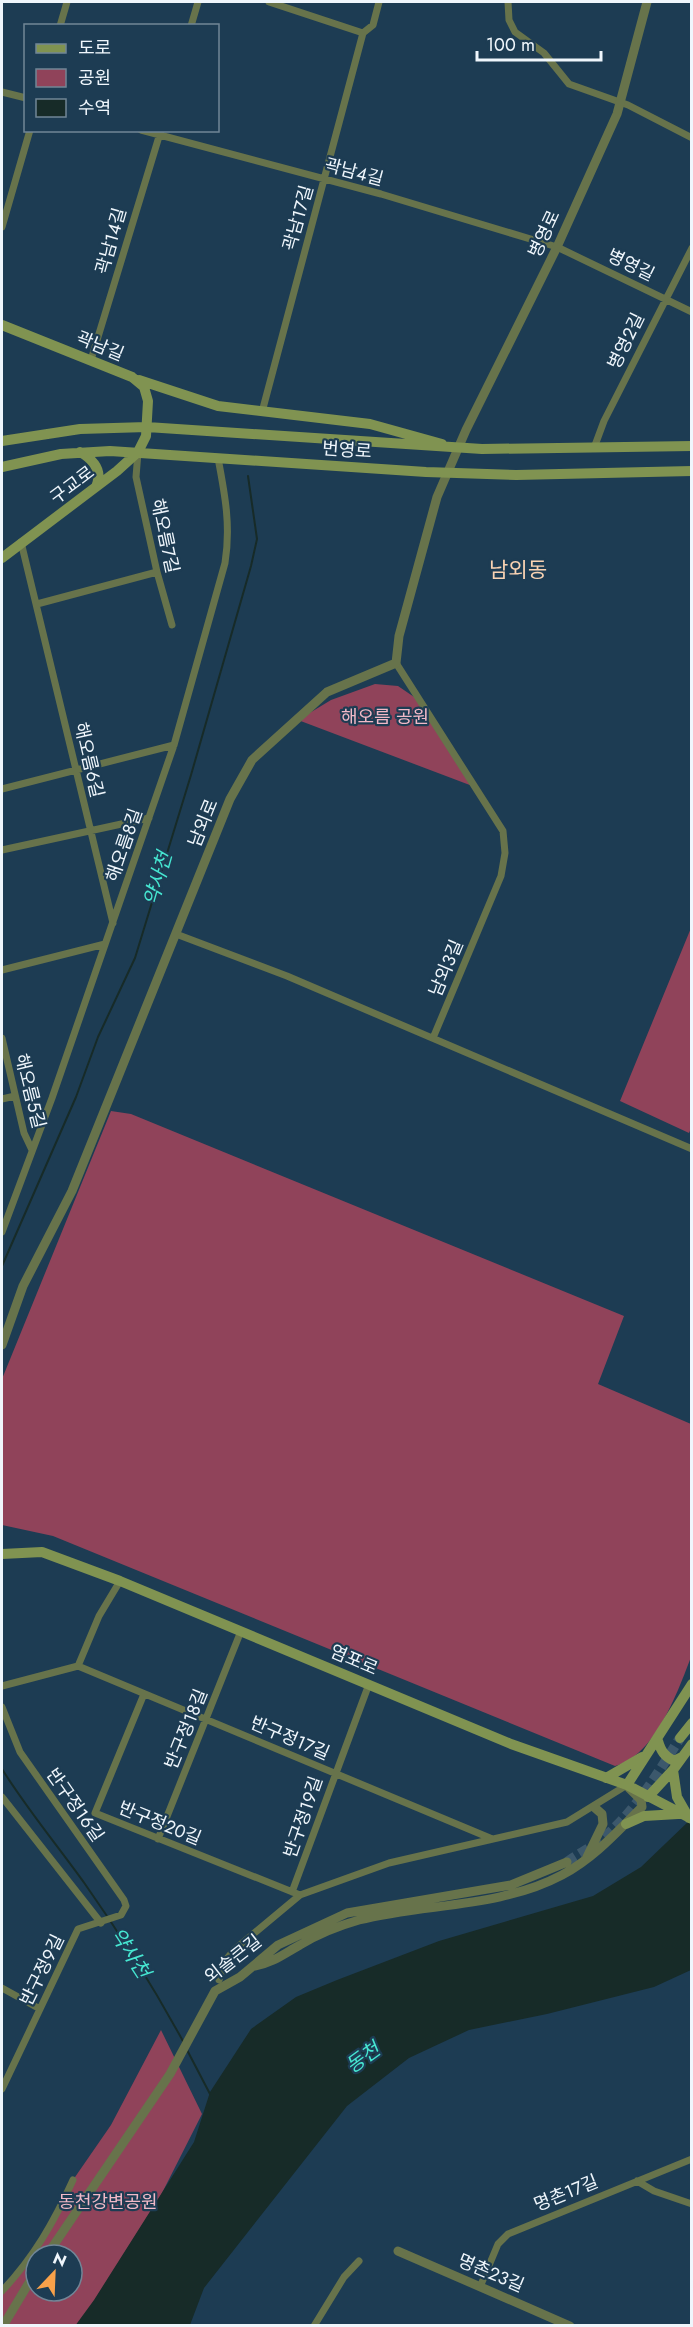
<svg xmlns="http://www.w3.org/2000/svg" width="693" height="2327" font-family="Jost,'Noto Sans KR',sans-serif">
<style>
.green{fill:#90435a;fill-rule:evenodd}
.water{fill:#172b28}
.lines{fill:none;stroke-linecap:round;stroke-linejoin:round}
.stream{stroke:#172b28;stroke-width:2}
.secondary-tunnel{stroke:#3c586c;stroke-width:10;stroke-dasharray:10 5;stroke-linecap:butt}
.minor{stroke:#67734b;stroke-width:7}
.tertiary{stroke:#67734b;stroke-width:9}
.secondary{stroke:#809351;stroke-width:10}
.labels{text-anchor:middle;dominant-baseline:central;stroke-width:4.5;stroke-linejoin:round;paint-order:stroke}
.street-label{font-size:18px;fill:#eff6fc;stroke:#1d3c53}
.park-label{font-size:18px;fill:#f1b9c7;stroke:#1d3c53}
.water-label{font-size:20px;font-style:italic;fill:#46e6d1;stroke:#1d3c53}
.quarter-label{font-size:21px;fill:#f9d3b3;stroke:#1d3c53}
</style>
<rect width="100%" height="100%" fill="#1d3c53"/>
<!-- green -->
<path class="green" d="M375,684L398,686L420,701L475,787L298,720L331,700Z
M691,928L692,1126L689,1133L620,1101Z
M111,1111L131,1114L624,1316L598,1384L691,1424V1657C678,1691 655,1756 615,1766L53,1536L2,1525V1379Z
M161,2030L202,2114L161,2195L79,2325H2V2289L35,2253L73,2180L111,2125ZM36,2255H72V2291H36Z"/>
<!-- water -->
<path class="water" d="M691,1819V1970L654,1987L547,2014L469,2030L409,2058L347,2106L204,2288L190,2325L75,2326L94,2300L194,2142L210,2092L251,2029L296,1997L337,1980L439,1941L593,1896L641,1867Z"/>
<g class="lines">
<!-- stream -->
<path class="stream" d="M2,1266L76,1097L98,1037L135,958L191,775L251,566L257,539L248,476
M2,1769C27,1809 57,1845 85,1884C121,1935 154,1988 184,2043
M186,2048L210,2094"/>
<!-- secondary-tunnel -->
<path class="secondary-tunnel" d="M567,1862C578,1854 592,1847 602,1839C635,1812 658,1773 680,1738"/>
<!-- minor -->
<path class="minor" d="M269,2L363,33
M508,2L509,20L515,32L544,53L569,84L628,105L692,138
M60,26L67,2
M191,26L198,2
M2,92L26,98
M141,130L381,194L557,247L692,312
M2,227L30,130
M91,360L161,130
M262,412L363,33L373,25L379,2
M594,448L604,421L692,248
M138,452L136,477L157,572L172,625
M21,542L113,923
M37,604L157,572
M396,663L503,831L505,853L501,876L433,1038
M2,789L174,745
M2,850L149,818
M176,934L287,976L692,1149
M2,970L105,944
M2,1038L24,1133L32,1150
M2,1099L15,1096
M2,1232L52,1098L174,745L225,563C231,526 225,495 218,458
M78,1666L490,1838
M2,1686L78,1666L99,1616L120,1581
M144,1694L95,1813L300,1895
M2,1707L20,1752L124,1900L126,1906L121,1915L78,1929L2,2089
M2,1797L101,1923
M158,1839L241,1631
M292,1892L369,1684
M219,1980L225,1961L234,1950L300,1895L389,1863L567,1822L627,1785
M2,1988L40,2009
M637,2181L654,2191L692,2204
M480,2287L498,2244L508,2234L692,2159
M2,2291C34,2257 54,2222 73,2180
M314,2326L344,2277L359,2261"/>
<!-- tertiary -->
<path class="tertiary" d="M2,1345L23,1286L72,1191L230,799L252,760L327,692L396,663L399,636L437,497L466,430L557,247L617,114L647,2
M587,1857L603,1824L602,1814L594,1807
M255,1966C273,1963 285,1953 300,1945C318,1934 338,1926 359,1920C426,1903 500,1908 562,1875C594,1858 617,1832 642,1807L641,1800L629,1788
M398,2251L570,2326
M47,2255L170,2074L215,1991L240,1977L278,1945L347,1913L511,1885L567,1862
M3,2326L36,2271"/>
<!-- secondary -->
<path class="secondary" d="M2,325L132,377L144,387L148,401L146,436L138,452L117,471L2,558
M139,380L218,406L370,424L442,444
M2,441L80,429L147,427L482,449L692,446
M80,452C94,460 103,471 96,487
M2,467L61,454L110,451L426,472L516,475L692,471
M2,1554L42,1552L120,1581L511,1744L627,1785L692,1819
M680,1738L692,1723
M658,1741C661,1751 664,1756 674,1761L682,1757
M606,1778L642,1757
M627,1785L692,1684
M648,1797L673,1770
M689,1818L677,1797L673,1770L692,1744
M626,1824L644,1816L678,1814"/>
</g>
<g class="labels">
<!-- street labels -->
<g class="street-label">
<text transform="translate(354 172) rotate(15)">곽남4길</text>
<text transform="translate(298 218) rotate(-74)">곽남17길</text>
<text transform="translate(544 234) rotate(-65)">병영로</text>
<text transform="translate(111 241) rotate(-74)">곽남14길</text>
<text transform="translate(631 265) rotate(26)">병영길</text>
<text transform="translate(626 341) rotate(-64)">병영2길</text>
<text transform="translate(100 346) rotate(22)">곽남길</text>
<text transform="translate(347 450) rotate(4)">번영로</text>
<text transform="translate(72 485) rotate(-37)">구교로</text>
<text transform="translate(165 536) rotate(78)">해오름7길</text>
<text transform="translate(89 760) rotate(77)">해오름6길</text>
<text transform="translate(203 823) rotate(-68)">남외로</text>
<text transform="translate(124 845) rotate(-71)">해오름8길</text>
<text transform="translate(446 968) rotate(-67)">남외3길</text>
<text transform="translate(30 1091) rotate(76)">해오름5길</text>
<text transform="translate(354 1660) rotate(23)">염포로</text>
<text transform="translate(186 1729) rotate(-68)">반구정18길</text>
<text transform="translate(290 1738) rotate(23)">반구정17길</text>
<text transform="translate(75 1805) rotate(55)">반구정16길</text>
<text transform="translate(303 1817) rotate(-71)">반구정19길</text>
<text transform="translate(160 1823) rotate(22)">반구정20길</text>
<text transform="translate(233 1959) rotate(-38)">외솔큰길</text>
<text transform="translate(42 1970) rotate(-64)">반구정9길</text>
<text transform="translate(566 2193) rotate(-22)">명촌17길</text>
<text transform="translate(491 2273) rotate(23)">명촌23길</text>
</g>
<!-- park labels -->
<g class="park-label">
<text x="385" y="717">해오름 공원</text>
<text x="108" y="2202">동천강변공원</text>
</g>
<!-- water labels -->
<g class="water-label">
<text transform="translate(158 879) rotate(-74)">약사천</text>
<text transform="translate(130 1953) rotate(57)">약사천</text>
<text transform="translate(363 2058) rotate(-36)">동천</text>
</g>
<!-- quarter labels -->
<g class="quarter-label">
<text x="518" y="570">남외동</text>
</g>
</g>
<!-- border -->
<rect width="693" height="2327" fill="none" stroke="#eff6fc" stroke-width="6"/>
<!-- legend -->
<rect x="24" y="24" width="195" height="108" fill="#1d3c53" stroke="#718697" stroke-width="1.5"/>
<rect x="36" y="44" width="30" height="9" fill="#809351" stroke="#718697" stroke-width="1.5"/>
<text x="78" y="54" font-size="18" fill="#eff6fc">도로</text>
<rect x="36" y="69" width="30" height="18" fill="#90435a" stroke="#718697" stroke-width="1.5"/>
<text x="78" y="84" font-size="18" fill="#eff6fc">공원</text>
<rect x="36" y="99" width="30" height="18" fill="#172b28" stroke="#718697" stroke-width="1.5"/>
<text x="78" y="114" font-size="18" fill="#eff6fc">수역</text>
<!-- north arrow -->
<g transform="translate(54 2273) rotate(23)"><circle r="28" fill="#1d3c53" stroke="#718697" stroke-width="1.5"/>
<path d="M0-4.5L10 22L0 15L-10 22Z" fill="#f8a14a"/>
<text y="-9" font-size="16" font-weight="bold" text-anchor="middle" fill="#eff6fc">N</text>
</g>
<!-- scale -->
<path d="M477 51v9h124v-9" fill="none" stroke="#eff6fc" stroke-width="3"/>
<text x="486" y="51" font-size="18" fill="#eff6fc" stroke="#1d3c53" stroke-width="4.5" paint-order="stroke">100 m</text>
</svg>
